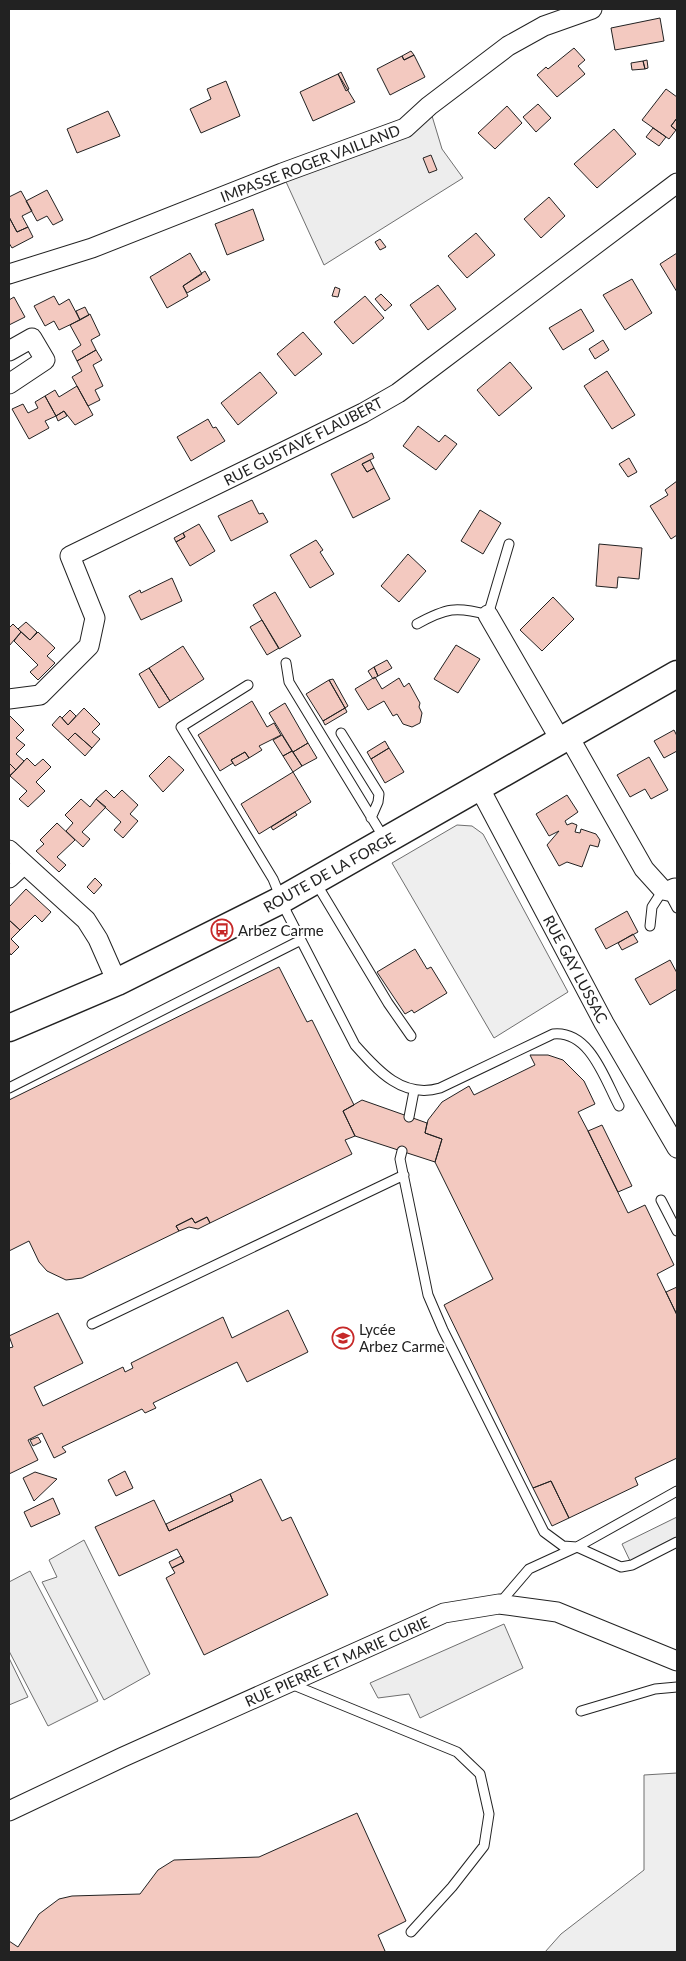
<svg xmlns="http://www.w3.org/2000/svg" width="686" height="1961" font-family="Lato,sans-serif">
<style>
.green{fill:#eee;stroke:#6f6f6f}
.parking{fill:#ededed;stroke:#6f6f6f}
.building{fill:#f3c9c0;stroke:#222}
.lines{fill:none;stroke-linecap:round;stroke-linejoin:round}
.lane-casing{stroke:#222;stroke-width:11}
.street-casing{stroke:#222;stroke-width:21}
.secondary-casing{stroke:#222;stroke-width:29}
.lane{stroke:#fff;stroke-width:9}
.street{stroke:#fff;stroke-width:19}
.secondary{stroke:#fff;stroke-width:26}
.labels{text-anchor:middle;dominant-baseline:central;stroke-width:4;stroke-linejoin:round;paint-order:stroke}
.street-label{font-size:15px;fill:#222;stroke:#fff}
.poi-label{font-size:15px;fill:#222;stroke:#fff;text-anchor:start}
</style>
<rect width="100%" height="100%" fill="#fff"/>
<!-- green -->
<path class="green" d="M457,825L472,826L483,834L568,992L494,1038L392,863Z
M677,1773V1952H545L561,1934L644,1870V1775Z"/>
<!-- parking -->
<path class="parking" d="M429,106L442,149L463,178L324,265L282,173L405,128Z
M677,1517V1542L632,1565L622,1544Z
M84,1540L150,1674L104,1700L42,1582L57,1577L49,1560Z
M30,1571L98,1701L48,1726L9,1651V1582Z
M504,1624L523,1668L420,1718L409,1694L378,1698L370,1683Z
M9,1658L28,1697L9,1705Z"/>
<!-- building -->
<path class="building" d="M660,18L664,41L615,50L611,28Z
M574,48L585,60L578,66L585,74L557,97L537,75L546,67L548,69Z
M411,51L414,55L404,60L402,56Z
M414,55L425,77L390,95L377,69L402,56L404,60Z
M647,60L648,68L645,69L643,61Z
M643,61L645,69L632,70L631,63Z
M341,72L349,89L346,91L338,74Z
M338,74L355,102L313,121L300,92Z
M226,81L240,116L201,133L190,109L211,99L207,89Z
M666,89L677,97V118L671,126L676,130L669,139L642,120Z
M538,104L551,118L536,132L523,117Z
M507,106L522,123L495,149L478,133Z
M108,111L120,136L77,153L67,129Z
M677,118V128L676,130L671,126Z
M653,128L666,137L659,146L646,137Z
M614,129L636,154L597,188L574,164Z
M431,155L437,170L429,173L423,158Z
M47,190L63,220L53,225L47,216L37,221L26,201Z
M21,191L32,211L22,216L28,227L17,232L9,217V197Z
M549,197L565,216L541,238L524,219Z
M253,209L264,240L227,255L215,224Z
M9,217L17,232L28,227L33,237L12,248L9,243Z
M476,233L495,255L467,278L448,256Z
M380,239L386,247L380,250L375,242Z
M190,253L202,274L183,286L188,296L167,308L150,277Z
M677,253V292L660,264Z
M205,271L210,280L187,293L183,286Z
M632,279L652,313L625,330L603,295Z
M438,285L456,309L428,330L410,305Z
M335,287L340,289L338,297L332,296Z
M381,294L392,305L385,311L375,299Z
M54,296L59,305L69,299L80,320L59,330L54,321L45,326L34,306Z
M365,296L384,318L353,344L334,322Z
M14,297L25,317L9,325V300Z
M85,307L89,315L80,320L76,311Z
M581,309L594,331L563,350L549,328Z
M90,314L100,335L91,340L96,350L77,361L72,351L81,345L70,325Z
M303,332L322,354L295,376L277,354Z
M603,340L609,350L595,359L589,349Z
M96,350L102,360L93,365L103,386L95,390L100,400L88,406L72,377L82,371L77,361Z
M510,362L532,388L499,416L477,390Z
M607,371L635,415L612,429L584,386Z
M260,372L277,393L238,425L221,403Z
M77,386L93,415L75,425L64,411L56,416L45,396L55,390L59,397Z
M45,396L56,416L45,421L49,428L29,439L12,409L23,404L28,413L38,408L35,402Z
M64,411L67,416L58,421L56,416Z
M208,419L213,428L216,427L225,441L191,461L177,437Z
M418,426L439,442L445,435L457,444L436,470L403,446Z
M372,453L374,458L362,464L367,472L374,468L390,499L353,518L331,474Z
M629,458L637,472L628,477L619,464Z
M370,460L374,468L367,472L362,464Z
M677,481V535L671,539L650,506L668,495L665,490Z
M252,500L259,514L263,513L268,522L231,541L218,516Z
M480,510L501,523L483,554L461,541Z
M199,524L215,551L190,566L176,542L185,537L183,533Z
M183,533L185,537L176,542L174,538Z
M316,540L323,550L320,552L334,574L310,588L290,555Z
M599,544L642,548L639,579L618,577L617,588L596,586Z
M408,554L426,571L399,602L381,586Z
M172,578L182,601L141,620L129,596L140,590L141,593Z
M275,592L301,636L279,649L253,605Z
M553,597L574,619L542,651L520,630Z
M262,620L279,648L267,655L250,627Z
M26,622L37,632L30,640L18,629Z
M13,624L21,632L9,646V628Z
M21,632L30,640L38,632L55,648L47,656L55,663L38,680L30,672L38,665L14,641Z
M456,645L480,659L458,693L434,679Z
M183,646L204,679L170,701L149,668Z
M387,660L392,668L378,676L374,667Z
M374,667L378,676L373,679L368,671Z
M149,668L170,701L159,708L139,674Z
M375,677L382,689L399,678L404,687L409,683L420,703L419,707L422,713L420,723L412,727L403,724L397,714L393,716L384,701L368,710L355,689Z
M333,679L348,706L345,708L329,680Z
M329,680L345,708L323,721L306,694Z
M252,701L267,727L274,723L281,735L259,746L262,750L249,758L245,752L231,760L233,763L220,771L198,735Z
M285,703L308,743L293,752L269,713Z
M84,708L100,724L92,732L100,739L92,748L75,733L68,740L52,725L60,716L68,725Z
M345,708L347,712L325,725L323,721Z
M70,710L76,716L68,725L62,718Z
M9,715L24,730L16,738L25,745L16,754L24,761L16,770L9,763Z
M674,730L677,736V751L664,758L654,741Z
M75,733L92,748L85,756L68,740Z
M282,735L292,751L283,756L273,740Z
M385,741L389,748L371,759L367,752Z
M308,743L317,758L302,766L293,752Z
M389,748L404,772L385,783L371,759Z
M292,751L302,766L293,772L283,756Z
M245,752L249,758L235,766L231,760Z
M169,756L184,770L163,792L149,776Z
M649,757L668,790L651,799L645,789L630,797L617,775Z
M27,758L35,766L43,759L51,767L36,782L45,791L28,807L19,799L27,791L10,776Z
M9,763L16,770L9,776Z
M293,772L311,802L259,834L241,804Z
M106,790L114,798L122,790L138,805L130,814L138,821L123,838L114,830L121,822L96,799Z
M567,795L578,812L565,821L567,825L572,823L577,825L575,832L580,833L581,829L596,834L600,840L598,847L590,845L582,867L567,862L559,866L547,845L559,831L549,836L536,814Z
M81,799L90,807L96,799L106,807L82,832L90,839L83,847L66,831L73,823L65,815Z
M295,812L297,815L273,830L271,827Z
M57,823L75,840L57,857L66,865L59,872L36,851L44,844L40,840Z
M95,878L102,885L94,894L87,887Z
M26,889L51,912L42,922L35,915L20,930L9,920V907Z
M627,911L638,932L606,949L595,929Z
M9,920L20,930L11,939L19,947L11,955L9,952Z
M633,934L638,942L622,950L618,943Z
M415,949L427,969L431,967L447,993L414,1013L412,1010L405,1014L377,972Z
M670,960L677,973V989L650,1005L635,979Z
M279,967L307,1022L312,1020L354,1105L343,1111L355,1136L345,1140L352,1154L210,1223L207,1217L195,1223L192,1218L176,1226L179,1231L82,1278L66,1280L47,1271L39,1262L29,1241L9,1251V1100Z
M530,1055H548L563,1060L584,1081L595,1104L578,1112L588,1131L628,1213L645,1205L674,1265L657,1274L677,1315V1458L635,1478L638,1485L569,1518L551,1481L533,1488L444,1305L493,1279L435,1162L442,1139L425,1133L428,1120L442,1102L469,1086L474,1095L535,1065Z
M362,1100L427,1123L425,1133L442,1139L435,1162L355,1136L343,1111Z
M602,1125L632,1186L618,1192L588,1131Z
M207,1217L210,1223L198,1229L189,1227L179,1231L176,1226L192,1218L195,1223Z
M677,1287V1315L666,1292Z
M288,1310L308,1352L247,1382L237,1362L153,1403L156,1408L145,1413L142,1409L62,1447L66,1452L54,1458L42,1433L28,1440L38,1460L9,1474V1348L13,1347L9,1336L58,1313L83,1363L34,1387L43,1406L123,1367L125,1372L133,1368L131,1363L223,1317L232,1338Z
M38,1437L41,1442L33,1446L30,1440Z
M125,1471L133,1488L116,1496L108,1480Z
M35,1472L57,1479L34,1501L23,1478Z
M261,1479L282,1521L291,1517L328,1595L204,1655L166,1578L175,1573L172,1568L184,1562L177,1549L119,1576L95,1527L154,1500L169,1531L233,1501L230,1494Z
M551,1481L569,1518L552,1526L533,1488Z
M230,1494L233,1501L169,1531L166,1524Z
M53,1498L60,1514L31,1527L24,1512Z
M181,1556L184,1562L172,1568L169,1562Z
M357,1813L406,1921L378,1935L385,1951L383,1952H9V1941L18,1947L39,1914L59,1899L72,1896L140,1894L158,1870L174,1860L259,1857Z"/>
<g class="lines">
<!-- lane casing -->
<g class="lane-casing">
<path id="lane" d="M417,624C446,608 456,606 488,615L509,544
M286,663L289,682L384,838
M248,685L181,727L273,879L287,913L355,1045C378,1071 403,1099 440,1088L553,1034C590,1030 605,1080 619,1106
M341,733L379,794L378,802L371,818
M316,883L388,1003L411,1036
M668,891L677,908
M650,926L652,907L663,890
M9,1088L301,940
M409,1117L414,1091
M402,1151L400,1159L428,1295L443,1330L544,1532L563,1546L577,1547L677,1491
M661,1200L677,1231
M92,1324L404,1175
M499,1604L529,1569L577,1547L621,1567L632,1565L677,1542
M291,1684L457,1752L480,1774L489,1814L484,1846L452,1887L411,1932
M581,1711L655,1689L677,1687"/>
</g>
<!-- street casing -->
<g class="street-casing">
<path id="street" d="M9,274L92,248L282,173L405,128L429,106L508,46L544,26L592,9
M9,351L32,338L45,360L9,384
M488,615L561,741
M9,699L40,695L89,646L95,618L70,556L363,413L398,393L677,183
M569,737L644,869L663,890L668,891L675,888
M479,787L604,1023L677,1148
M9,850L86,920L98,939L117,982
M9,878L24,864
M9,1811L123,1757L444,1613L499,1604L557,1612L677,1661"/>
</g>
<!-- secondary casing -->
<g class="secondary-casing">
<path id="secondary" d="M9,1028L117,982L281,900L677,674"/>
</g>
<!-- lane -->
<use href="#lane" class="lane"/>
<!-- street -->
<use href="#street" class="street"/>
<!-- secondary -->
<use href="#secondary" class="secondary"/>
</g>
<!-- icons -->
<defs>
<g id="bus-ring" transform="scale(1.125)"><circle r="9.5" fill="#fff" stroke="#c62828" stroke-width="1.5"/><path d="M-5-6H5V4H4V6H2V4H-2V6H-4V4H-5ZM-3.5-4V0h7V-4ZM-3.5 1.2v1.5H-2V1.2ZM2 1.2v1.5H3.5V1.2Z" fill="#c62828"/></g>
<g id="school-ring" transform="scale(1.125)"><circle r="9.5" fill="#fff" stroke="#c62828" stroke-width="1.5"/><path d="M0-5L7-2L0 1L-7-2ZM-4 1L0 2.5L4 1V4Q0 6-4 4Z" fill="#c62828"/></g>
</defs>
<g fill-rule="evenodd">
<use href="#bus-ring" x="222" y="930"/>
<use href="#school-ring" x="343" y="1338"/>
</g>
<g class="labels">
<!-- street labels -->
<g class="street-label">
<text transform="translate(310 163) rotate(-21)">IMPASSE ROGER VAILLAND</text>
<text transform="translate(303 441) rotate(-27)">RUE GUSTAVE FLAUBERT</text>
<text transform="translate(329 872) rotate(-29)">ROUTE DE LA FORGE</text>
<text transform="translate(576 969) rotate(62)">RUE GAY LUSSAC</text>
<text transform="translate(337 1661) rotate(-24)">RUE PIERRE ET MARIE CURIE</text>
</g>
<!-- poi labels -->
<g class="poi-label">
<text x="238" y="930">Arbez Carme</text>
<text x="359" y="1329">Lycée<tspan x="359" dy="17">Arbez Carme</tspan></text>
</g>
</g>
<!-- border -->
<rect width="686" height="1961" fill="none" stroke="#222222" stroke-width="20"/>
</svg>
